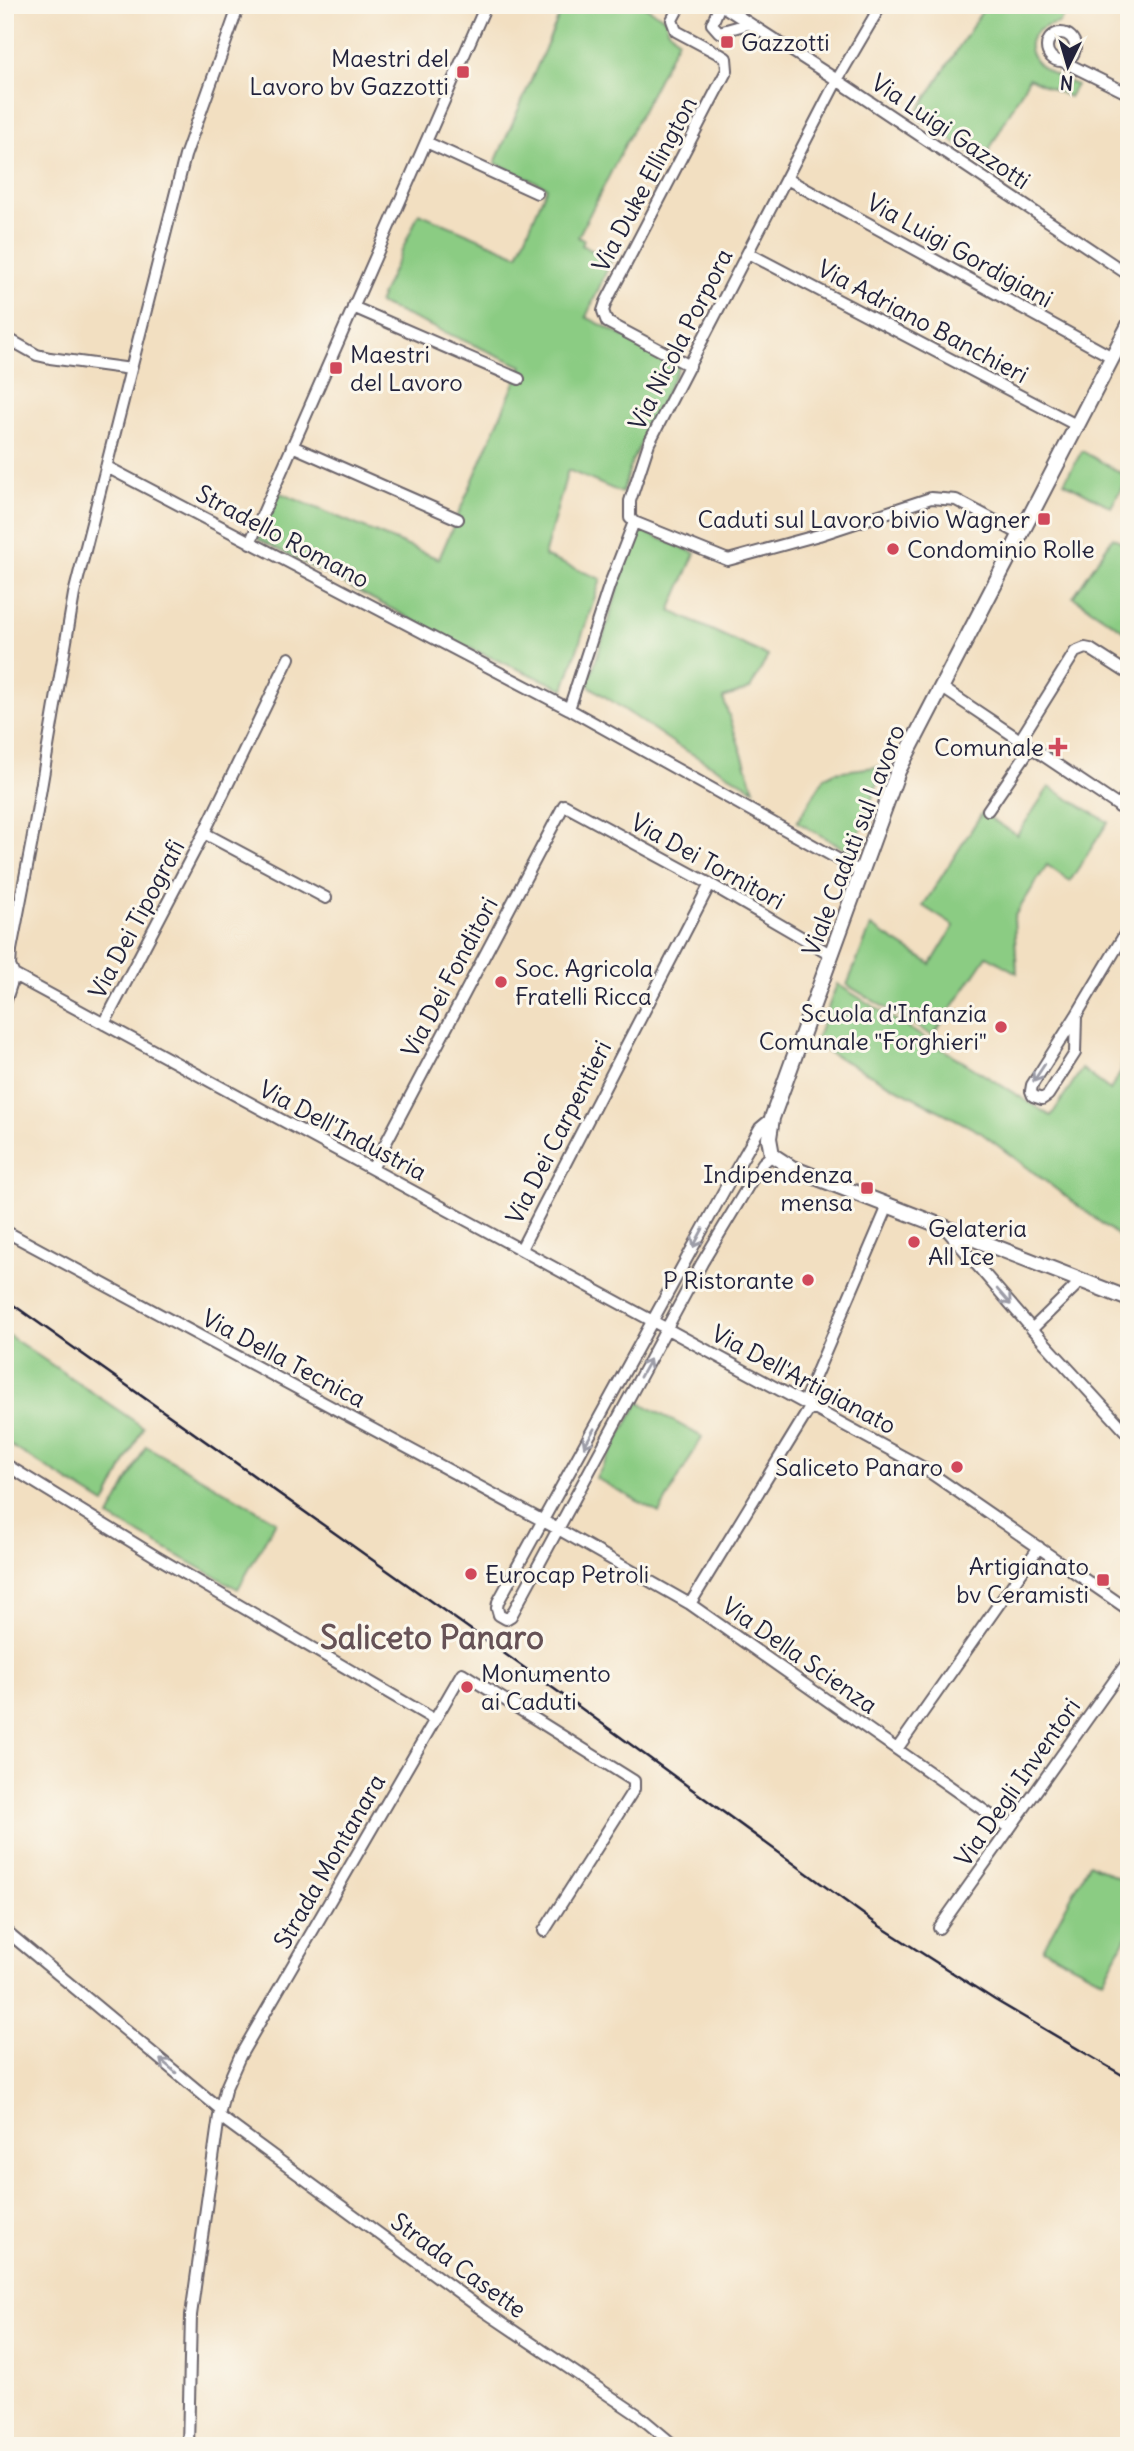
<svg xmlns="http://www.w3.org/2000/svg" width="1134" height="2451" font-family="Delius,sans-serif">
<style>
.green{fill:#8bcc83;stroke:#56775f;stroke-width:2}
.lines{fill:none;stroke-linecap:round;stroke-linejoin:round}
.minor-casing{stroke:#6b646a;stroke-width:14}
.tertiary-casing{stroke:#6b646a;stroke-width:18}
.minor{stroke:#fff;stroke-width:10}
.tertiary{stroke:#fff;stroke-width:14}
.rail{stroke:#22223b;stroke-width:2.5}
.oneway{stroke:#9c9ca7}
.poi-dot{fill:#d1495b;stroke:#fbf7ec;stroke-width:2.5}
.labels{text-anchor:middle;dominant-baseline:central;stroke-width:6;stroke-linejoin:round;paint-order:stroke}
.poi-label{font-size:24px;fill:#22223b;stroke:#fbf7ec;text-anchor:end}
.street-label{font-size:24px;fill:#22223b;stroke:#fbf7ec}
.district-label{font-size:32px;font-weight:bold;fill:#665256;stroke:#fbf7ec}
</style>
<rect width="100%" height="100%" fill="#fbf7ec"/>
<filter id="ink" filterUnits="userSpaceOnUse"><feTurbulence type="fractalNoise" baseFrequency=".0143" numOctaves="2"/><feDisplacementMap in="SourceGraphic" scale="14" xChannelSelector="R" yChannelSelector="G"/><feConvolveMatrix kernelMatrix="1 2 1 2 8 2 1 2 1" color-interpolation-filters="sRGB"/></filter>
<filter id="wash" filterUnits="userSpaceOnUse"><feTurbulence type="fractalNoise" baseFrequency=".00686" numOctaves="4" result="noise"/><feDisplacementMap in="SourceGraphic" scale="28" xChannelSelector="R" yChannelSelector="G"/><feGaussianBlur stdDeviation="1.57" result="paint"/><feColorMatrix in="noise" values="0 0 0 0 0 0 0 0 0 0 0 0 0 0 0 0 0 1.4 0 .05"/><feComposite in="paint" operator="in"/></filter>
<g filter="url(#wash)">
<rect width="100%" height="100%" fill="#f2dfc1"/>
<!-- green -->
<path class="green" d="M564,5H642L666,19L667,28L678,40L578,237L584,240L582,245L611,261L586,317L680,365L632,461L622,493L568,470L544,556L601,579L564,689L453,641L258,539L278,492L439,559L522,366L378,303L419,213L518,255L547,187L495,163Z
M986,5H1062L1068,9L1059,23C1038,26 1020,40 1036,61C1045,72 1064,79 1076,85L1069,97L1029,78L983,161L915,116Z
M1082,451L1128,477L1111,507L1064,482Z
M637,529L695,553L670,611L768,656L750,689L723,698L754,789L678,746L588,685Z
M1113,537L1129,547V634L1073,597Z
M884,766L852,853L797,822L825,777L835,772Z
M1049,787L1108,822L1070,881L1047,865L1014,917L1017,973L987,956L933,1036L847,985L871,926L931,964L954,926L923,906L982,813L1017,835Z
M837,984L1051,1116L1082,1069L1110,1090L1121,1072L1129,995V1244L980,1132L814,1045Z
M5,1333L143,1427L105,1504L5,1442Z
M639,1402L702,1437L659,1513L596,1478Z
M146,1446L276,1521L238,1589L109,1517Z
M1089,1863L1129,1884V1931L1103,1980L1043,1949Z"/>
</g>
<g filter="url(#ink)">
<g class="lines">
<!-- minor casing -->
<g class="minor-casing">
<path id="minor" d="M680,5L672,20L676,31L721,55L726,58L727,70L606,302L603,311L607,322L690,366
M720,5L712,24L719,32L748,24
M721,5L837,80L1129,275
M1047 47a14 14 0 1 1 28 0a14 14 0 1 1-28 0Z
M1062,61L1129,94
M426,142L537,193
M787,179L1112,357
M748,253L1078,426
M353,307L519,379
M5,337L37,355L50,358L131,369
M292,446L458,519
M107,467L569,709L861,872
M634,522L728,560L819,535L931,498L956,500L1020,534
M250,543L486,5
M941,687L1129,813
M569,709L609,586L634,522L630,518V501L649,443L837,80L881,5
M1020,740L1075,652L1085,648L1090,649L1129,674
M1119,807L1129,791
M988,810L1031,747
M204,833L326,898
M14,975L922,1467L1129,1610
M5,1003L14,975L10,966L11,950L32,841L74,594L185,156L239,5
M1076,1016L1075,1053L1048,1095L1042,1099L1033,1096L1031,1091L1032,1085L1076,1016L1129,927
M104,1024L204,833L289,658
M772,1155L763,1163L750,1183L702,1263L511,1616L506,1619L499,1615L497,1608L498,1602L726,1187L760,1128L772,1118
M372,1169L564,805L710,884L832,955
M945,1228L1032,1329L1129,1435
M5,1231L558,1529L690,1604L1009,1828
M521,1249L710,884
M1032,1329L1082,1280
M804,1402L888,1206
M5,1464L155,1556L435,1720
M690,1604L811,1406
M897,1749L1039,1547
M939,1928L1129,1660
M5,1930L220,2109
M219,2116L484,2311L638,2415L675,2446
M188,2446L191,2315L219,2116L225,2090L240,2056L462,1673L634,1781V1789L544,1931"/>
</g>
<!-- tertiary casing -->
<g class="tertiary-casing">
<path id="tertiary" d="M1129,325L898,771L772,1118L769,1138L772,1155L792,1168L1129,1299"/>
</g>
<!-- minor -->
<use href="#minor" class="minor"/>
<!-- tertiary -->
<use href="#tertiary" class="tertiary"/>
<!-- rail -->
<path class="rail" d="M5,1299L567,1698L878,1925L995,2000L1129,2079"/>
</g>
<!-- one-way arrows -->
<defs><path id="oneway-shaft" d="M-6 0H5M1.5-3L5.5 0L1.5 3" fill="none" stroke-width="1.6" stroke-linecap="round" stroke-linejoin="round" transform="scale(1.75)"/></defs>
<g class="oneway">
<use href="#oneway-shaft" transform="translate(1039 1073) rotate(123)"/>
<use href="#oneway-shaft" transform="translate(698 1238) rotate(118)"/>
<use href="#oneway-shaft" transform="translate(1004 1297) rotate(49)"/>
<use href="#oneway-shaft" transform="translate(645 1368) rotate(-61)"/>
<use href="#oneway-shaft" transform="translate(589 1438) rotate(119)"/>
<use href="#oneway-shaft" transform="translate(168 2066) rotate(-140)"/>
</g>
</g>
<!-- markers -->
<g class="poi-dot">
<rect x="720" y="35" width="14" height="14" rx="3.5"/>
<rect x="456" y="65" width="14" height="14" rx="3.5"/>
<rect x="329" y="361" width="14" height="14" rx="3.5"/>
<rect x="1037" y="512" width="14" height="14" rx="3.5"/>
<circle cx="893" cy="549" r="7"/>
<path d="M1054.5 736.5h7v7h7v7h-7v7h-7v-7h-7v-7h7z"/>
<circle cx="501" cy="982" r="7"/>
<circle cx="1001" cy="1027" r="7"/>
<rect x="860" y="1181" width="14" height="14" rx="3.5"/>
<circle cx="914" cy="1242" r="7"/>
<circle cx="808" cy="1280" r="7"/>
<circle cx="957" cy="1467" r="7"/>
<circle cx="471" cy="1574" r="7"/>
<rect x="1096" y="1573" width="14" height="14" rx="3.5"/>
<circle cx="467" cy="1687" r="7"/>
</g>
<g class="labels">
<!-- poi labels -->
<g class="poi-label">
<text x="741" y="42" text-anchor="start">Gazzotti</text>
<text x="449" y="58">Maestri del<tspan x="449" dy="28">Lavoro bv Gazzotti</tspan></text>
<text x="350" y="354" text-anchor="start">Maestri<tspan x="350" dy="28">del Lavoro</tspan></text>
<text x="1030" y="519">Caduti sul Lavoro bivio Wagner</text>
<text x="907" y="549" text-anchor="start">Condominio Rolle</text>
<text x="1044" y="747">Comunale</text>
<text x="515" y="968" text-anchor="start">Soc. Agricola<tspan x="515" dy="28">Fratelli Ricca</tspan></text>
<text x="987" y="1013">Scuola d'Infanzia<tspan x="987" dy="28">Comunale "Forghieri"</tspan></text>
<text x="853" y="1174">Indipendenza<tspan x="853" dy="28">mensa</tspan></text>
<text x="928" y="1228" text-anchor="start">Gelateria<tspan x="928" dy="28">All Ice</tspan></text>
<text x="794" y="1280">P Ristorante</text>
<text x="943" y="1467">Saliceto Panaro</text>
<text x="1089" y="1566">Artigianato<tspan x="1089" dy="28">bv Ceramisti</tspan></text>
<text x="485" y="1574" text-anchor="start">Eurocap Petroli</text>
<text x="481" y="1673" text-anchor="start">Monumento<tspan x="481" dy="28">ai Caduti</tspan></text>
</g>
<!-- street labels -->
<g class="street-label">
<text transform="translate(951 131) rotate(34)">Via Luigi Gazzotti</text>
<text transform="translate(644 184) rotate(-62)">Via Duke Ellington</text>
<text transform="translate(960 250) rotate(29)">Via Luigi Gordigiani</text>
<text transform="translate(923 321) rotate(28)">Via Adriano Banchieri</text>
<text transform="translate(680 339) rotate(-63)">Via Nicola Porpora</text>
<text transform="translate(283 536) rotate(28)">Stradello Romano</text>
<text transform="translate(853 840) rotate(-69)">Viale Caduti sul Lavoro</text>
<text transform="translate(708 861) rotate(29)">Via Dei Tornitori</text>
<text transform="translate(136 919) rotate(-62)">Via Dei Tipografi</text>
<text transform="translate(449 977) rotate(-62)">Via Dei Fonditori</text>
<text transform="translate(343 1130) rotate(28)">Via Dell'Industria</text>
<text transform="translate(558 1132) rotate(-63)">Via Dei Carpentieri</text>
<text transform="translate(284 1358) rotate(28)">Via Della Tecnica</text>
<text transform="translate(804 1379) rotate(28)">Via Dell'Artigianato</text>
<text transform="translate(800 1655) rotate(35)">Via Della Scienza</text>
<text transform="translate(1017 1782) rotate(-55)">Via Degli Inventori</text>
<text transform="translate(329 1861) rotate(-60)">Strada Montanara</text>
<text transform="translate(459 2265) rotate(36)">Strada Casette</text>
</g>
<!-- district labels -->
<g class="district-label">
<text x="432" y="1637">Saliceto Panaro</text>
</g>
</g>
<!-- margin -->
<rect width="1134" height="2451" fill="none" stroke="#fbf7ec" stroke-width="28"/>
<!-- north arrow -->
<g transform="translate(1068 66) rotate(185)" stroke="#fbf7ec" stroke-width="5" paint-order="stroke">
<path d="M0-5L12 26L0 18L-12 26Z" fill="#22223b"/>
<text y="-10" font-size="19" font-weight="bold" text-anchor="middle" fill="#22223b">N</text>
</g>
</svg>
